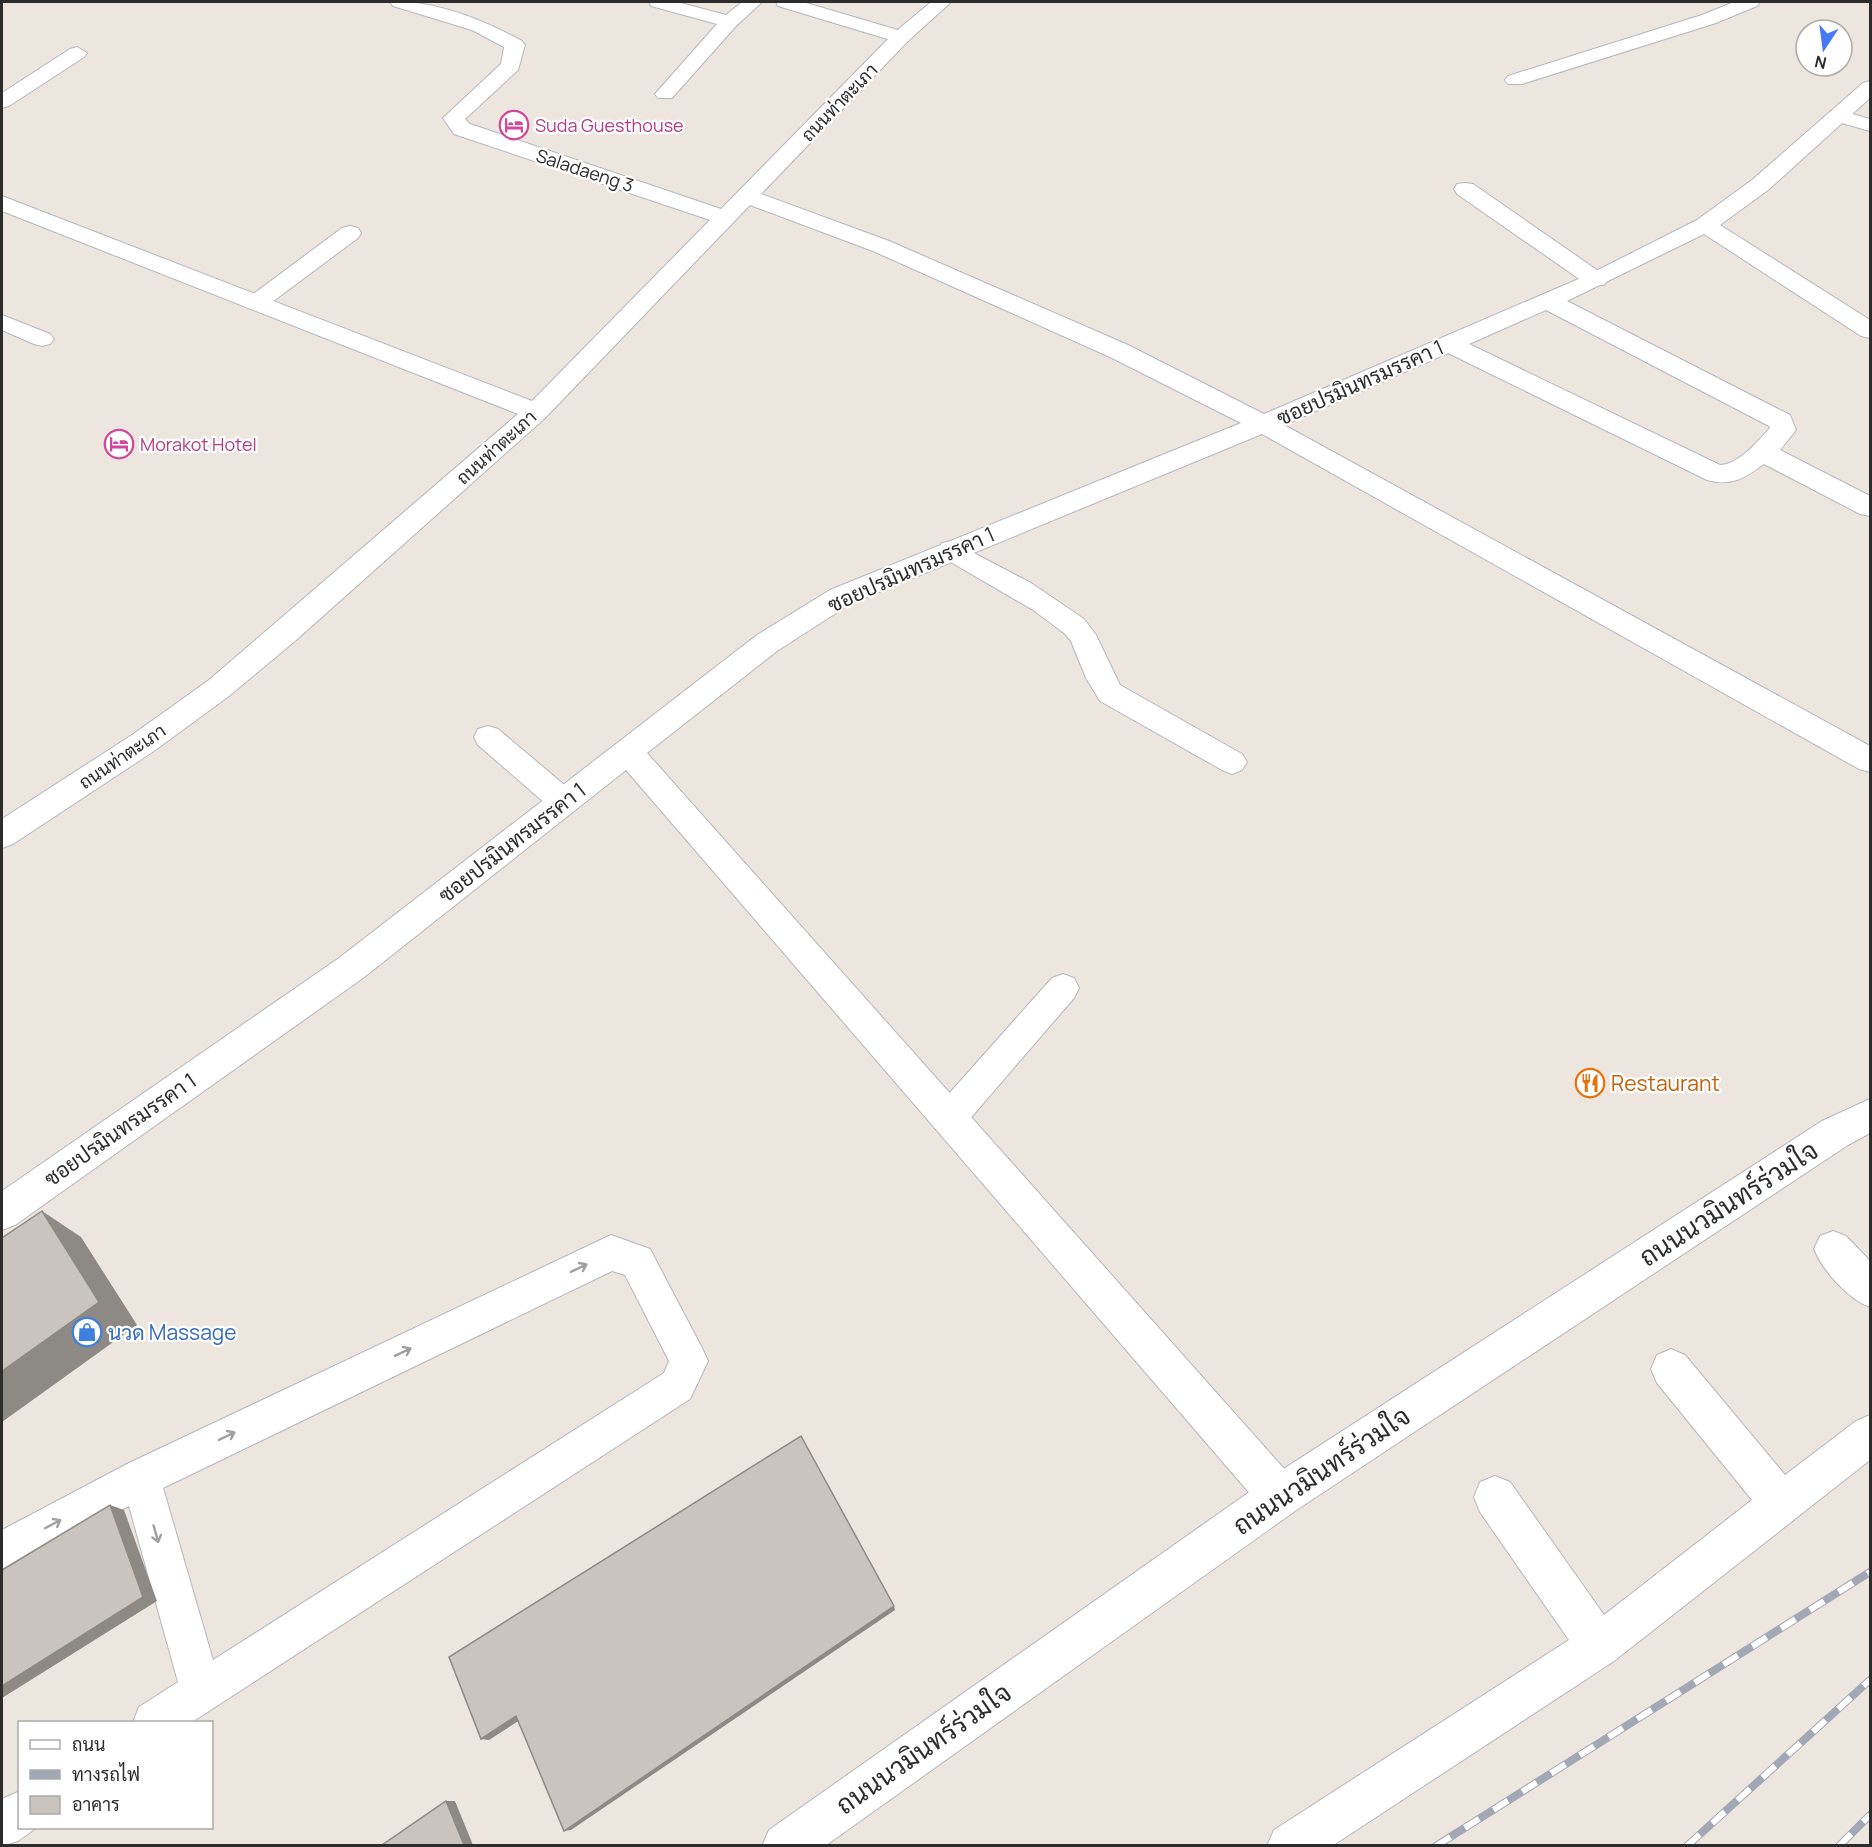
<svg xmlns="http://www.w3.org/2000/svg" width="1872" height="1847" font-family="Manrope,Sarabun,sans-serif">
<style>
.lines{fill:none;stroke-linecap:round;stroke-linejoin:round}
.lane-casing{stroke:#b2b6bf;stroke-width:2}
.street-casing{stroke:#b2b6bf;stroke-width:2}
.secondary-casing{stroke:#b2b6bf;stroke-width:2}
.lane{fill:#fff;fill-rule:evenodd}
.street{fill:#fff;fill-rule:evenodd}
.secondary{fill:#fff;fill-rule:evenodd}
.rail-casing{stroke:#a2a7b6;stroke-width:8}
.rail{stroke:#fff;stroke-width:6;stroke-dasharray:17;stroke-linecap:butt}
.shaded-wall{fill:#8d8985}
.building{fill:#c9c4be;stroke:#8d8985;stroke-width:1.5}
.oneway{stroke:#a0a0a0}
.labels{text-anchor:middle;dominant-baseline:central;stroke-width:4.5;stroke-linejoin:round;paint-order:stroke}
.far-street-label{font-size:18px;fill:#2c2c2c;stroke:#fff}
.far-hotel-label{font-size:18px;fill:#b23c85;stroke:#fff;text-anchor:start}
.street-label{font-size:21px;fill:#2c2c2c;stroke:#fff}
.food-label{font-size:21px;fill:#c56008;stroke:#fff;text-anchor:start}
.shop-label{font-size:21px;fill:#366cbe;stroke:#fff;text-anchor:start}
.near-street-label{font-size:26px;fill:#2c2c2c;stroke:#fff}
</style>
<rect width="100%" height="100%" fill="#ede6df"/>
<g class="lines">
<!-- lane casing -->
<g class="lane-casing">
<path id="lane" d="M649,2H677L726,15L742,2H762L736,26L672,98H658L655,94L717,24L651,6Z
M776,2H803L908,33L911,37L908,41H894L778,6Z
M77,47L87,53L84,57L9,106L2,108V93L70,49Z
M1838,110L1870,119V131L1831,120L1828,116L1831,112Z
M1465,183L1473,184L1604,275L1607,280L1604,285H1588L1457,194L1454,189L1457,184Z
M350,226L358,228L361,233L358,238L264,308H248L245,303L248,298L342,228Z
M2,315L50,334L54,339L50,344L42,346L34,344L2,330Z
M951,541L1031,583L1084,619L1096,635L1120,685L1242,754L1247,762L1242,770L1232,774L1222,770L1100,701L1086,678L1071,641L1064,633L1033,610L942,557L938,550L942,543Z
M488,726L498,729L575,794L579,802L575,810L564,814L553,810L478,745L474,737L478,729Z
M1063,974L1074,978L1079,988L1074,998L962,1128L950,1133L938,1128L933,1117L938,1106L1052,978Z
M611,1235L650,1249L702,1348L708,1361L690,1399L192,1722H133L139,1707L178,1682L129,1506L2,1571V1530L127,1464ZM612,1271L625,1275L669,1361L664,1373L213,1660L163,1488Z
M20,1791V1828H36L18,1841L2,1846V1799Z"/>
</g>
<!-- street casing -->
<g class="street-casing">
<path id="street" d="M390,2C435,0 483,20 522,41L525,45L518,70L465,119L470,124L721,209L894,33L931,2H951L908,41L761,194L889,241L1128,345L1264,414L1588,275L1697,220L1752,180L1863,83L1870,81V98L1768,190L1720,225L1870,320V338L1861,336L1704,234L1567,301L1790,415L1796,430L1780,450L1870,496V516L1860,514L1764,464C1745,478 1731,487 1707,480L1448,353L1284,425L1870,746V772L1859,769L1262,434L850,604L777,651L647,753L1295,1481L1301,1496L1295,1511L1280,1517L1265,1511L626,770L363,978L15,1225L2,1230V1191L339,958L757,635L830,590L1241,423L1110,357L873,251L750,205L545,418L295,641L229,696L154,751L13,844L2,848V819L132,735L209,680L518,414L2,211V196L532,401L710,220L454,134L443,118L501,64L504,47L472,30L393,6ZM1546,310L1769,426L1770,428C1758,441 1738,465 1720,465L1469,344Z
M1734,2H1760L1757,6L1716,23L1522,84H1508L1505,80L1508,76L1702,15Z
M1833,1231L1846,1236L1870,1261V1307C1848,1299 1823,1271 1814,1249L1820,1236Z
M1671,1349L1685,1355L1785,1475L1856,1421L1870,1415V1460L1614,1661L1332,1846H1267L1274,1830L1569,1640L1480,1512L1474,1497L1480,1482L1495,1476L1510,1482L1604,1615L1752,1500L1657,1383L1651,1369L1657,1355Z"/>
</g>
<!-- secondary casing -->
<g class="secondary-casing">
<path id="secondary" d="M1870,1099V1133L1848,1145L1295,1511L825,1846H762L769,1830L1265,1481L1822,1121Z"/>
</g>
<!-- lane -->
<use href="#lane" class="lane"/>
<!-- street -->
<use href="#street" class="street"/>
<!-- secondary -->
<use href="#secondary" class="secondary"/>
<!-- rail casing -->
<g class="rail-casing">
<path id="rail" d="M1436,1846L1870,1572
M1687,1846L1870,1680
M1839,1846L1870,1815"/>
</g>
<!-- rail -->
<use href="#rail" class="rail"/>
</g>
<!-- shaded-wall -->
<path class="shaded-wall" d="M42,1211L81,1237L137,1325L2,1422V1371Z
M110,1505L124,1510L157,1601L2,1698V1686Z
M894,1606L895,1610L571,1830L564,1831Z
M516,1716L523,1718L489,1740L481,1739Z
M446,1801H455L473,1845H464Z"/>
<!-- building -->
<path class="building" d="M42,1211L99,1302L2,1371V1238Z
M801,1436L894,1606L564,1831L516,1716L481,1739L449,1657Z
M110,1505L143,1597L2,1686V1570Z
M446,1801L464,1845H382Z"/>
<!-- one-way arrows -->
<defs><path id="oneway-shaft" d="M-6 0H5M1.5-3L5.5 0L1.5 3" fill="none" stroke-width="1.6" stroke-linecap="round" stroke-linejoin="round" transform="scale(1.5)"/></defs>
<g class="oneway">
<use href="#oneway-shaft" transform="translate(579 1268) rotate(-26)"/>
<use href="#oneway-shaft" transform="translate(403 1352) rotate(-26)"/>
<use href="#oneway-shaft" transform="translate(227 1436) rotate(-26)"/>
<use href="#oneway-shaft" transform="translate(53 1524) rotate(-28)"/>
<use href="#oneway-shaft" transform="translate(156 1534) rotate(74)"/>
</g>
<!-- icons -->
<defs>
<g id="hotel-ring" transform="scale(1.5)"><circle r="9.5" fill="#fff" stroke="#d1479c" stroke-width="1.5"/><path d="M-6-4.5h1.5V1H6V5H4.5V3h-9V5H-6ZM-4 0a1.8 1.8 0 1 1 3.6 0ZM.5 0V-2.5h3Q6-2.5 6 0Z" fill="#d1479c"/></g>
<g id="restaurant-ring" transform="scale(1.5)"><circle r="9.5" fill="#fff" stroke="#e8710a" stroke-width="1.5"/><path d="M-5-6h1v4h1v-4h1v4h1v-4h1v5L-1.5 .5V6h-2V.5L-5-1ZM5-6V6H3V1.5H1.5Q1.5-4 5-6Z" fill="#e8710a"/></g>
<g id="shop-ring" transform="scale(1.5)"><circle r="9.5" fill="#fff" stroke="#3f7fe0" stroke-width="1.5"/><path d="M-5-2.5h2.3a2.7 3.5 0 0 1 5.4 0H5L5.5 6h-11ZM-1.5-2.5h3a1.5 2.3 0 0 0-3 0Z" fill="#3f7fe0"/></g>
</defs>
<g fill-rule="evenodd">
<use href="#hotel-ring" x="514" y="125"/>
<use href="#hotel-ring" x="119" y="444"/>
<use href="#restaurant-ring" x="1590" y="1083"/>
<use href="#shop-ring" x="87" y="1332"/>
</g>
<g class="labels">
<!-- far-street labels -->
<g class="far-street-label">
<text transform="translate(839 102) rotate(-46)">ถนนท่าตะเภา</text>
<text transform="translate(585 170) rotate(18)">Saladaeng 3</text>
<text transform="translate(496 447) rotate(-42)">ถนนท่าตะเภา</text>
<text transform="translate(122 756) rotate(-34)">ถนนท่าตะเภา</text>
</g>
<!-- far-hotel labels -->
<g class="far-hotel-label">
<text x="535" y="125">Suda Guesthouse</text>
<text x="140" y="444">Morakot Hotel</text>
</g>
<!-- street labels -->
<g class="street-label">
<text transform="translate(1360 382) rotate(-24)">ซอยปรมินทรมรรคา 1</text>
<text transform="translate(911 569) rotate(-24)">ซอยปรมินทรมรรคา 1</text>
<text transform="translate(512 842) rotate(-38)">ซอยปรมินทรมรรคา 1</text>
<text transform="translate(120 1129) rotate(-35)">ซอยปรมินทรมรรคา 1</text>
</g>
<!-- food labels -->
<g class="food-label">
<text x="1611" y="1083">Restaurant</text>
</g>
<!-- shop labels -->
<g class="shop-label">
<text x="108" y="1332">นวด Massage</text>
</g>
<!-- near-street labels -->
<g class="near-street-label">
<text transform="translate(1728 1203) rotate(-33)">ถนนนวมินทร์ร่วมใจ</text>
<text transform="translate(1321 1470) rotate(-34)">ถนนนวมินทร์ร่วมใจ</text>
<text transform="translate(923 1748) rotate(-35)">ถนนนวมินทร์ร่วมใจ</text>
</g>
</g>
<!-- border -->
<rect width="1872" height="1847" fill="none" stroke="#2c2c2c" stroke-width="6"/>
<!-- legend -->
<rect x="18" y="1721" width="195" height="108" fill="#ffffff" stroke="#ababab" stroke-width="1.5"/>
<rect x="30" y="1740" width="30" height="9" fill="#ffffff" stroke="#ababab" stroke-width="1.5"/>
<text x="72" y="1751" font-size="18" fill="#2c2c2c">ถนน</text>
<rect x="30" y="1770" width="30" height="9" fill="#a2a7b6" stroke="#ababab" stroke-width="1.5"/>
<text x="72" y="1781" font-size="18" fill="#2c2c2c">ทางรถไฟ</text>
<rect x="30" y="1796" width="30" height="18" fill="#c9c4be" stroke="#ababab" stroke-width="1.5"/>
<text x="72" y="1811" font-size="18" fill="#2c2c2c">อาคาร</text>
<!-- north arrow -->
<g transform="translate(1824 48) rotate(193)"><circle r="28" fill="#ffffff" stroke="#ababab" stroke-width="1.5"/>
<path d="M0-4.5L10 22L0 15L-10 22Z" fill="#4579f5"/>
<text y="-9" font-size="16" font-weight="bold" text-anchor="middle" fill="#2c2c2c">N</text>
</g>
</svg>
